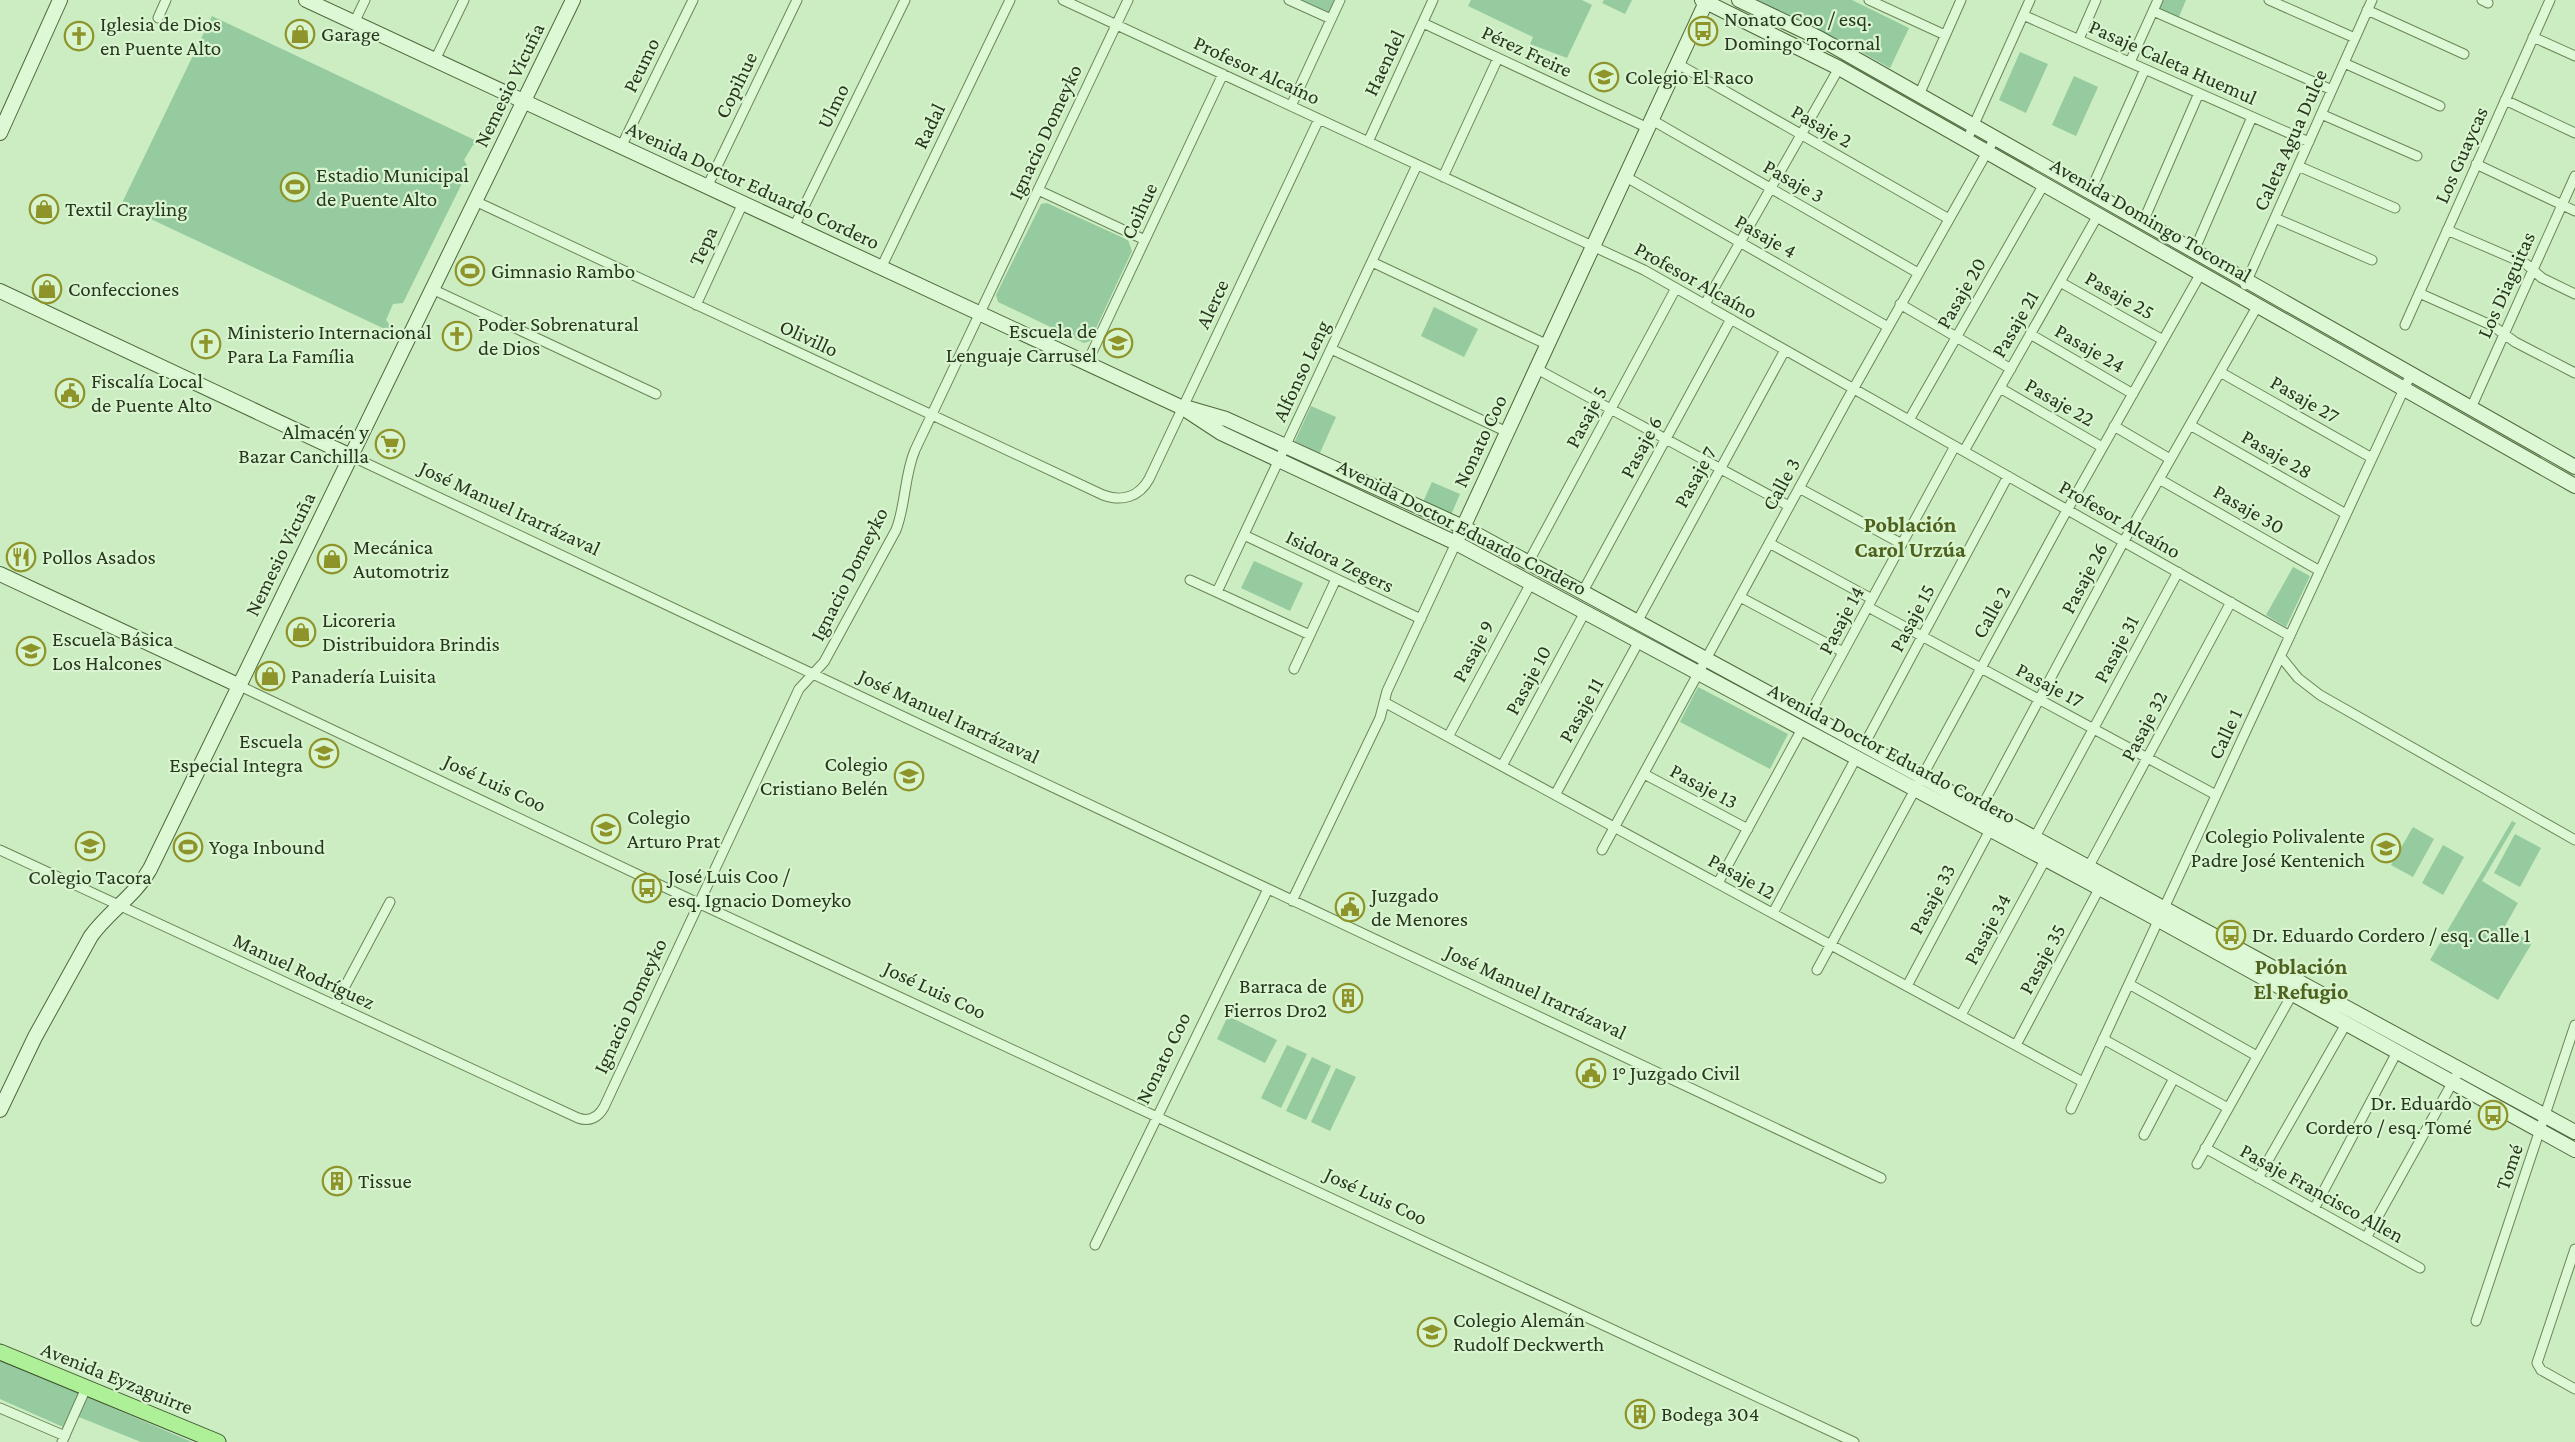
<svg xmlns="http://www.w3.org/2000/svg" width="2575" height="1442" font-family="'Crimson Pro',serif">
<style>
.green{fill:#95cb9f}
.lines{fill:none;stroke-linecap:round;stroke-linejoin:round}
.street-casing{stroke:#6b8659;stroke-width:11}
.secondary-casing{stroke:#4f683c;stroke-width:16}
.primary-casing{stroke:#3f542d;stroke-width:17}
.street{stroke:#dcf8d4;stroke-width:9}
.secondary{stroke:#dcf8d4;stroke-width:14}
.primary{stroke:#aef098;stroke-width:15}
.labels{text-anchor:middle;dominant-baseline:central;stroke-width:4.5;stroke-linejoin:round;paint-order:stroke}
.poi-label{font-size:21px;fill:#28361d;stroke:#d8f5d0;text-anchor:start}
.street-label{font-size:21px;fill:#28361d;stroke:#d8f5d0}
.neighbourhood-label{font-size:22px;font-weight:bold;fill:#4f621d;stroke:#d8f5d0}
</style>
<rect width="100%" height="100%" fill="#cbedc1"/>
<!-- green -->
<path class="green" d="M1296,0H1336L1331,12L1325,14Z
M1471,0H1582L1592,5L1567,58L1530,44L1533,37L1468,6Z
M1604,0H1632L1625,14L1602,3Z
M1753,0H1852L1909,28L1890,68L1854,48Z
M2161,0H2186L2178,19L2157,9Z
M212,16L481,143L473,145L464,160L469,169L403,303L393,304L386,320L391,327L389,331L121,205Z
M2020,52L2048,64L2026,113L1999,100Z
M2074,76L2098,87L2076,136L2052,125Z
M1047,203L1128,240L1132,251L1090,341L1084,343L998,302L996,295L1041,204Z
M1434,307L1478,329L1464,357L1421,336Z
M1311,406L1336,417L1319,455L1294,443Z
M1432,482L1460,494L1451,515L1423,502Z
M1254,561L1303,583L1290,611L1241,588Z
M2293,567L2310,576L2286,627L2266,615Z
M1698,687L1788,734L1770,769L1680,722Z
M2512,821L2516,823L2482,881L2518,903L2505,926L2532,943L2498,1000L2430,960Z
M2413,827L2434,839L2413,877L2391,865Z
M2515,834L2541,848L2520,887L2494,873Z
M2443,845L2464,857L2443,895L2422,883Z
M1228,1016L1277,1040L1265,1063L1217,1039Z
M1287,1045L1307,1054L1281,1108L1261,1098Z
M1312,1057L1331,1066L1306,1120L1286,1111Z
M1336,1068L1356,1077L1330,1131L1311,1122Z
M0,1359L192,1442H141L69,1413L63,1427L0,1399Z"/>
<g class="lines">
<!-- street casing -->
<g class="street-casing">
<path id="street" d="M1063,0L1644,270L2290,636
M1289,0L1331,19
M1869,0L1945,35
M2269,0L2355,38
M2482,0L2488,3
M2367,10L2464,54
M2153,11L2332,90
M2023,15L2309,142
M158,18L166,0
M354,23L365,0
M1423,23L1648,128
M2533,37L2575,56
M2079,39L2096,0
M435,60L464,0
M2130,62L2158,0
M2344,63L2440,106
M1678,64L1949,219
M1919,95L1961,0
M2505,100L2575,133
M1291,106L1340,0
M2321,114L2417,156
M1652,120L1918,273
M1967,140L2030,0
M1368,142L1433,0
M621,147L693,0
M2476,164L2575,211
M2298,166L2395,208
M1443,177L1498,58
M1626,177L1888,327
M707,187L797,0
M1038,190L1145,240
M2090,192L2145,69
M475,201L1103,495C1122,502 1139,497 1149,479L1319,119
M2275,218L2372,260
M2143,222L2199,93
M794,227L905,0
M2447,230L2526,264L2542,278L2575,294
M2194,251L2252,117
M1372,262L1548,345
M881,268L1010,0
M2060,282L2163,340
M2245,285L2372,0
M432,289L656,394
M2419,293L2493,326L2515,342L2575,373
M1705,304L1839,68
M1900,304L2011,369
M696,305L743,203
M2405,325L2550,0
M2030,334L2133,394
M1331,349L1507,432
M1087,363L1223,74
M1537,369L1789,506
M2220,372L2372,458
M2000,388L2102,447
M2471,408L2575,176
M1909,420L2044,184
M2190,425L2346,514
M2114,426L2170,459
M1964,451L2098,215
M351,456L1881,1178
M2159,479L2320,571
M1799,488L1902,544
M1244,535L1421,619
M1769,543L1872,599
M1528,563L1676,288
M1190,580L1310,635
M1217,592L1417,165
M1582,593L1731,319
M1740,597L1843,652
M1868,607L2216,795
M1637,622L1785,350
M2281,657L2298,678L2320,695L2575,840
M1294,669L1336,579
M240,686L698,903L1854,1442
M1384,702L2083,1082
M1809,715L1955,446
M1448,737L1531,583
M1864,745L2008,476
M1502,766L1585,612
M1644,774L1748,829
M1555,795L1639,641
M1981,808L2124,541L2258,305
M2035,837L2178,572
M0,850L578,1118C589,1122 598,1118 604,1107L799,689L824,662L896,530C906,504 904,476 915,450L1128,0
M1602,850L1846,402L1995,138
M2089,866L2231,602
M1718,883L1802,729
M1292,901L1380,718L1387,691L1456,543
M1773,913L1856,758
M1817,970L2061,521L2201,273
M2129,984L2257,1056
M1907,986L1990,830
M335,1005L390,902
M1961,1015L2045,860
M2103,1039L2228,1108
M2016,1045L2099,889
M2071,1109L2411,374
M2144,1135L2174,1078
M2205,1148L2420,1268
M2197,1164L2294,991
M2258,1178L2346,1024
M2314,1209L2397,1052
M2366,1238L2460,1069
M1095,1245L1268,889
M2575,1249L2537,1363L2541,1370L2575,1389
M2476,1321L2575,1025
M0,1408L65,1436
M62,1442L86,1388"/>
</g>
<!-- secondary casing -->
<g class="secondary-casing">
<path id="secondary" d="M306,0L1183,408L1221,433L1456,543L2146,913L2575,1150
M1702,0L1839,68L2575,486
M1739,0L1819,38L2575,467
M0,133L60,0
M0,291L351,456
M1188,408L1226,419L1463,527L2575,1132
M1460,534L1707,0
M0,574L240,686
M0,1110L35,1037L91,936C109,911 135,896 150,869L573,0"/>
</g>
<!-- primary casing -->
<g class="primary-casing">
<path id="primary" d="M0,1352L218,1442"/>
</g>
<!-- street -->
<use href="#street" class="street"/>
<!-- secondary -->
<use href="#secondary" class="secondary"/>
<!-- primary -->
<use href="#primary" class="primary"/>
</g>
<!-- icons -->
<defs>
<g id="bus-ring" transform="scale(1.5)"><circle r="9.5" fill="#d8f5d0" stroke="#8e942a" stroke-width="1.5"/><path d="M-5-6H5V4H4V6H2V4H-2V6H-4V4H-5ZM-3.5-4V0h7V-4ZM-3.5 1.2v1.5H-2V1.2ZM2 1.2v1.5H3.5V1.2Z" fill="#8e942a"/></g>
<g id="shop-ring" transform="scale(1.5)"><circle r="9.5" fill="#d8f5d0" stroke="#8e942a" stroke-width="1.5"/><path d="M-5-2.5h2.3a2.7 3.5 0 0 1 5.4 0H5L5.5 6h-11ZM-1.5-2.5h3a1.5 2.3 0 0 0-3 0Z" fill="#8e942a"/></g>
<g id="church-ring" transform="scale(1.5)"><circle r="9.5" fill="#d8f5d0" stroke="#8e942a" stroke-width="1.5"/><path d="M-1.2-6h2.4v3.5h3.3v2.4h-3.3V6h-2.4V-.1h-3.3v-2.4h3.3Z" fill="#8e942a"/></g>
<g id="school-ring" transform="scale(1.5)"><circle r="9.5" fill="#d8f5d0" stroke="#8e942a" stroke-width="1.5"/><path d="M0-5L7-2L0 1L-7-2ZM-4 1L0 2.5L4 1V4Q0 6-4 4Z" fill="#8e942a"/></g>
<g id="stadium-ring" transform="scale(1.5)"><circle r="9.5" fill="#d8f5d0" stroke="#8e942a" stroke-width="1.5"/><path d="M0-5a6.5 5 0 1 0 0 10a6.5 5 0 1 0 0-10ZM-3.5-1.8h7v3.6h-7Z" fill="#8e942a"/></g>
<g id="civic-ring" transform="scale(1.5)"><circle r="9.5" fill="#d8f5d0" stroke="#8e942a" stroke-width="1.5"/><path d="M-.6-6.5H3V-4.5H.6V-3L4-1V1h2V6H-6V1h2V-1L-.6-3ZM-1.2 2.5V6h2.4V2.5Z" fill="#8e942a"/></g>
<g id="supermarket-ring" transform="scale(1.5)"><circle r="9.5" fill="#d8f5d0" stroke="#8e942a" stroke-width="1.5"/><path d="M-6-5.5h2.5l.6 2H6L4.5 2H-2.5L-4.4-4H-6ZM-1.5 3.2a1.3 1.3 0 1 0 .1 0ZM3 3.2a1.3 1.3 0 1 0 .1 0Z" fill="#8e942a"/></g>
<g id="restaurant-ring" transform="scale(1.5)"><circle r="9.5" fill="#d8f5d0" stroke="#8e942a" stroke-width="1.5"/><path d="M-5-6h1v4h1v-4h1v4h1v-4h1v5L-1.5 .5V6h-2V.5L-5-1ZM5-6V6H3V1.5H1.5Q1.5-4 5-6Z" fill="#8e942a"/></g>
<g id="building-ring" transform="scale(1.5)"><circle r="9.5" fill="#d8f5d0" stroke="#8e942a" stroke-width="1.5"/><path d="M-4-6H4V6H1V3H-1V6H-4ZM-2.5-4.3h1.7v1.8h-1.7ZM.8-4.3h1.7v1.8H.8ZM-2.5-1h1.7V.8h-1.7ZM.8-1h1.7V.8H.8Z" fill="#8e942a"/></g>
</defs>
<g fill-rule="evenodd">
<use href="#bus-ring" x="1703" y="31"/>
<use href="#shop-ring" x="300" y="34"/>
<use href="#church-ring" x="79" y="36"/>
<use href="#school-ring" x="1604" y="77"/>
<use href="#stadium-ring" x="295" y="187"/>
<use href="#shop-ring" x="44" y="209"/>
<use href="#stadium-ring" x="470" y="271"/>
<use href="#shop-ring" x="47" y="289"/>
<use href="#church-ring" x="457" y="336"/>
<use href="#school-ring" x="1118" y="343"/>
<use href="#church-ring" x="206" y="344"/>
<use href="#civic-ring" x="70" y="393"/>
<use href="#supermarket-ring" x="390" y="444"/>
<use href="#restaurant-ring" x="21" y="557"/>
<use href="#shop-ring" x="332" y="559"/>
<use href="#shop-ring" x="301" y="632"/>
<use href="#school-ring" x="31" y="651"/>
<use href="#shop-ring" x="270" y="676"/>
<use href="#school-ring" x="324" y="753"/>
<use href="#school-ring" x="909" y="776"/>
<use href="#school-ring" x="606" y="829"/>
<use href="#school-ring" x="90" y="846"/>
<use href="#stadium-ring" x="188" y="847"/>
<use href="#school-ring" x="2386" y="848"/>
<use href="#bus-ring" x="647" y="888"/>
<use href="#civic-ring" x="1350" y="907"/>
<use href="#bus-ring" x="2231" y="935"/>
<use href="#building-ring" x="1348" y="998"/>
<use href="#civic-ring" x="1591" y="1073"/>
<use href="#bus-ring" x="2493" y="1115"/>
<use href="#building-ring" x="337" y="1181"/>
<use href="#school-ring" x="1432" y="1332"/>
<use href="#building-ring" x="1640" y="1414"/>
</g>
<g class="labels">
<!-- poi labels -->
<g class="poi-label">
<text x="1724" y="19">Nonato Coo / esq.<tspan x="1724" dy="24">Domingo Tocornal</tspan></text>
<text x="100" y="24">Iglesia de Dios<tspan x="100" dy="24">en Puente Alto</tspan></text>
<text x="321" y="34">Garage</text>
<text x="1625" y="77">Colegio El Raco</text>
<text x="316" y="175">Estadio Municipal<tspan x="316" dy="24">de Puente Alto</tspan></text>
<text x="65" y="209">Textil Crayling</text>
<text x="491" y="271">Gimnasio Rambo</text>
<text x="68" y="289">Confecciones</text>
<text x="478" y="324">Poder Sobrenatural<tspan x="478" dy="24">de Dios</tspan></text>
<text x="1097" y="331" text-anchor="end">Escuela de<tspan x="1097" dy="24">Lenguaje Carrusel</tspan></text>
<text x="227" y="332">Ministerio Internacional<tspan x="227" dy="24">Para La Família</tspan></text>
<text x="91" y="381">Fiscalía Local<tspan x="91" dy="24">de Puente Alto</tspan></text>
<text x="369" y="432" text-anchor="end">Almacén y<tspan x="369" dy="24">Bazar Canchilla</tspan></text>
<text x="353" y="547">Mecánica<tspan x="353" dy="24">Automotriz</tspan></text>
<text x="42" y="557">Pollos Asados</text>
<text x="322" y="620">Licoreria<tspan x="322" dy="24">Distribuidora Brindis</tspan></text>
<text x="52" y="639">Escuela Básica<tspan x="52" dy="24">Los Halcones</tspan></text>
<text x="291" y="676">Panadería Luisita</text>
<text x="303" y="741" text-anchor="end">Escuela<tspan x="303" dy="24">Especial Integra</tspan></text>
<text x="888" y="764" text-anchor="end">Colegio<tspan x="888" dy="24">Cristiano Belén</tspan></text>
<text x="627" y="817">Colegio<tspan x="627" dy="24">Arturo Prat</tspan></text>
<text x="2365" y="836" text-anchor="end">Colegio Polivalente<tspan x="2365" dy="24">Padre José Kentenich</tspan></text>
<text x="209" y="847">Yoga Inbound</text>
<text x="668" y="876">José Luis Coo /<tspan x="668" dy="24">esq. Ignacio Domeyko</tspan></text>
<text x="90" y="877" text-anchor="middle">Colegio Tacora</text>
<text x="1371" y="895">Juzgado<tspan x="1371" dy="24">de Menores</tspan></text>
<text x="2252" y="935">Dr. Eduardo Cordero / esq. Calle 1</text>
<text x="1327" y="986" text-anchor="end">Barraca de<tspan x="1327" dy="24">Fierros Dro2</tspan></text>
<text x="1612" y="1073">1° Juzgado Civil</text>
<text x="2472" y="1103" text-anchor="end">Dr. Eduardo<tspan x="2472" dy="24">Cordero / esq. Tomé</tspan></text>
<text x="358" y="1181">Tissue</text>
<text x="1453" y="1320">Colegio Alemán<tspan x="1453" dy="24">Rudolf Deckwerth</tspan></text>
<text x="1661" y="1414">Bodega 304</text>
</g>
<!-- street labels -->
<g class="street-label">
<text transform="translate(1527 51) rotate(25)">Pérez Freire</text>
<text transform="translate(2173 62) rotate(24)">Pasaje Caleta Huemul</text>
<text transform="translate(1384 63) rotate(-65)">Haendel</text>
<text transform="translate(641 65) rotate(-64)">Peumo</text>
<text transform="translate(1257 70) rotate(25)">Profesor Alcaíno</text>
<text transform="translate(509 85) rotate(-64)">Nemesio Vicuña</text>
<text transform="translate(736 85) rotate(-64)">Copihue</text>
<text transform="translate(833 106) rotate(-64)">Ulmo</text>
<text transform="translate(929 126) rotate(-64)">Radal</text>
<text transform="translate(1822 126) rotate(30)">Pasaje 2</text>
<text transform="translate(1045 132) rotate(-65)">Ignacio Domeyko</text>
<text transform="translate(2290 140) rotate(-66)">Caleta Agua Dulce</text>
<text transform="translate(2461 155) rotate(-66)">Los Guaycas</text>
<text transform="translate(1794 181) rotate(30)">Pasaje 3</text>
<text transform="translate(753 185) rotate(25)">Avenida Doctor Eduardo Cordero</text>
<text transform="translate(1139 211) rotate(-65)">Coihue</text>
<text transform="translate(2151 220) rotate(30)">Avenida Domingo Tocornal</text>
<text transform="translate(1766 236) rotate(30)">Pasaje 4</text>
<text transform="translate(703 246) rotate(-65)">Tepa</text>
<text transform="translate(1696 280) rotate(29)">Profesor Alcaíno</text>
<text transform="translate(2506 285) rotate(-66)">Los Diaguitas</text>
<text transform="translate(1961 293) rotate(-60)">Pasaje 20</text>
<text transform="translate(2120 295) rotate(30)">Pasaje 25</text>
<text transform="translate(1212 304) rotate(-65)">Alerce</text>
<text transform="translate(2015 324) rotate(-60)">Pasaje 21</text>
<text transform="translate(809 338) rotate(25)">Olivillo</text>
<text transform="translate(2090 348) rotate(30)">Pasaje 24</text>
<text transform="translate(1301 371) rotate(-65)">Alfonso Leng</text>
<text transform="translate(2305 399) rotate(30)">Pasaje 27</text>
<text transform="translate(2060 402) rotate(30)">Pasaje 22</text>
<text transform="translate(1586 417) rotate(-62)">Pasaje 5</text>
<text transform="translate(1480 441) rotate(-65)">Nonato Coo</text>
<text transform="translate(1641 447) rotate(-62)">Pasaje 6</text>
<text transform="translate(2277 454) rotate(30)">Pasaje 28</text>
<text transform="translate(1695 477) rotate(-61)">Pasaje 7</text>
<text transform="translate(1781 484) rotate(-61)">Calle 3</text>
<text transform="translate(510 508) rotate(25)">José Manuel Irarrázaval</text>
<text transform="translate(2249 509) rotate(30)">Pasaje 30</text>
<text transform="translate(2120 519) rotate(30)">Profesor Alcaíno</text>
<text transform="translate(1462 527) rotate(27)">Avenida Doctor Eduardo Cordero</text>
<text transform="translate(280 554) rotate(-64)">Nemesio Vicuña</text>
<text transform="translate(1340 561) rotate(26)">Isidora Zegers</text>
<text transform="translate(849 574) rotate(-63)">Ignacio Domeyko</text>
<text transform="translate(2084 578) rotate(-62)">Pasaje 26</text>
<text transform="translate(1991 612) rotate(-61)">Calle 2</text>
<text transform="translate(1912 618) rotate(-62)">Pasaje 15</text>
<text transform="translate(1841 620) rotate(-62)">Pasaje 14</text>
<text transform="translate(2116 649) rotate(-62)">Pasaje 31</text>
<text transform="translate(1473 651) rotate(-62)">Pasaje 9</text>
<text transform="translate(1528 680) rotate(-62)">Pasaje 10</text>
<text transform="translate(2050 685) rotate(28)">Pasaje 17</text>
<text transform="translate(1581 710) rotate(-61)">Pasaje 11</text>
<text transform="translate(949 716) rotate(25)">José Manuel Irarrázaval</text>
<text transform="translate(2144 726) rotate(-62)">Pasaje 32</text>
<text transform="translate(2225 734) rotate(-65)">Calle 1</text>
<text transform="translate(1892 753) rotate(28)">Avenida Doctor Eduardo Cordero</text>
<text transform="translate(495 783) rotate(25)">José Luis Coo</text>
<text transform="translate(1704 786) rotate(28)">Pasaje 13</text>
<text transform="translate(1742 876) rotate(29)">Pasaje 12</text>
<text transform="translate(1932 899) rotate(-62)">Pasaje 33</text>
<text transform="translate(1987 929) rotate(-62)">Pasaje 34</text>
<text transform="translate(2042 959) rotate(-62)">Pasaje 35</text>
<text transform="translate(304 971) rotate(25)">Manuel Rodríguez</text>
<text transform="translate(935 990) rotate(25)">José Luis Coo</text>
<text transform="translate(1536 992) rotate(25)">José Manuel Irarrázaval</text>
<text transform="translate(630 1006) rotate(-65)">Ignacio Domeyko</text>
<text transform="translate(1163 1058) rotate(-64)">Nonato Coo</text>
<text transform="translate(2509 1167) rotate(-71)">Tomé</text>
<text transform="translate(2322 1193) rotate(29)">Pasaje Francisco Allen</text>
<text transform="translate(1376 1196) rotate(25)">José Luis Coo</text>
<text transform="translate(117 1378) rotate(22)">Avenida Eyzaguirre</text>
</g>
<!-- neighbourhood labels -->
<g class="neighbourhood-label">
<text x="1910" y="524">Población<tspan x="1910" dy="25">Carol Urzúa</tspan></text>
<text x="2301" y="966">Población<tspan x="2301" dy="25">El Refugio</tspan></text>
</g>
</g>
</svg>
